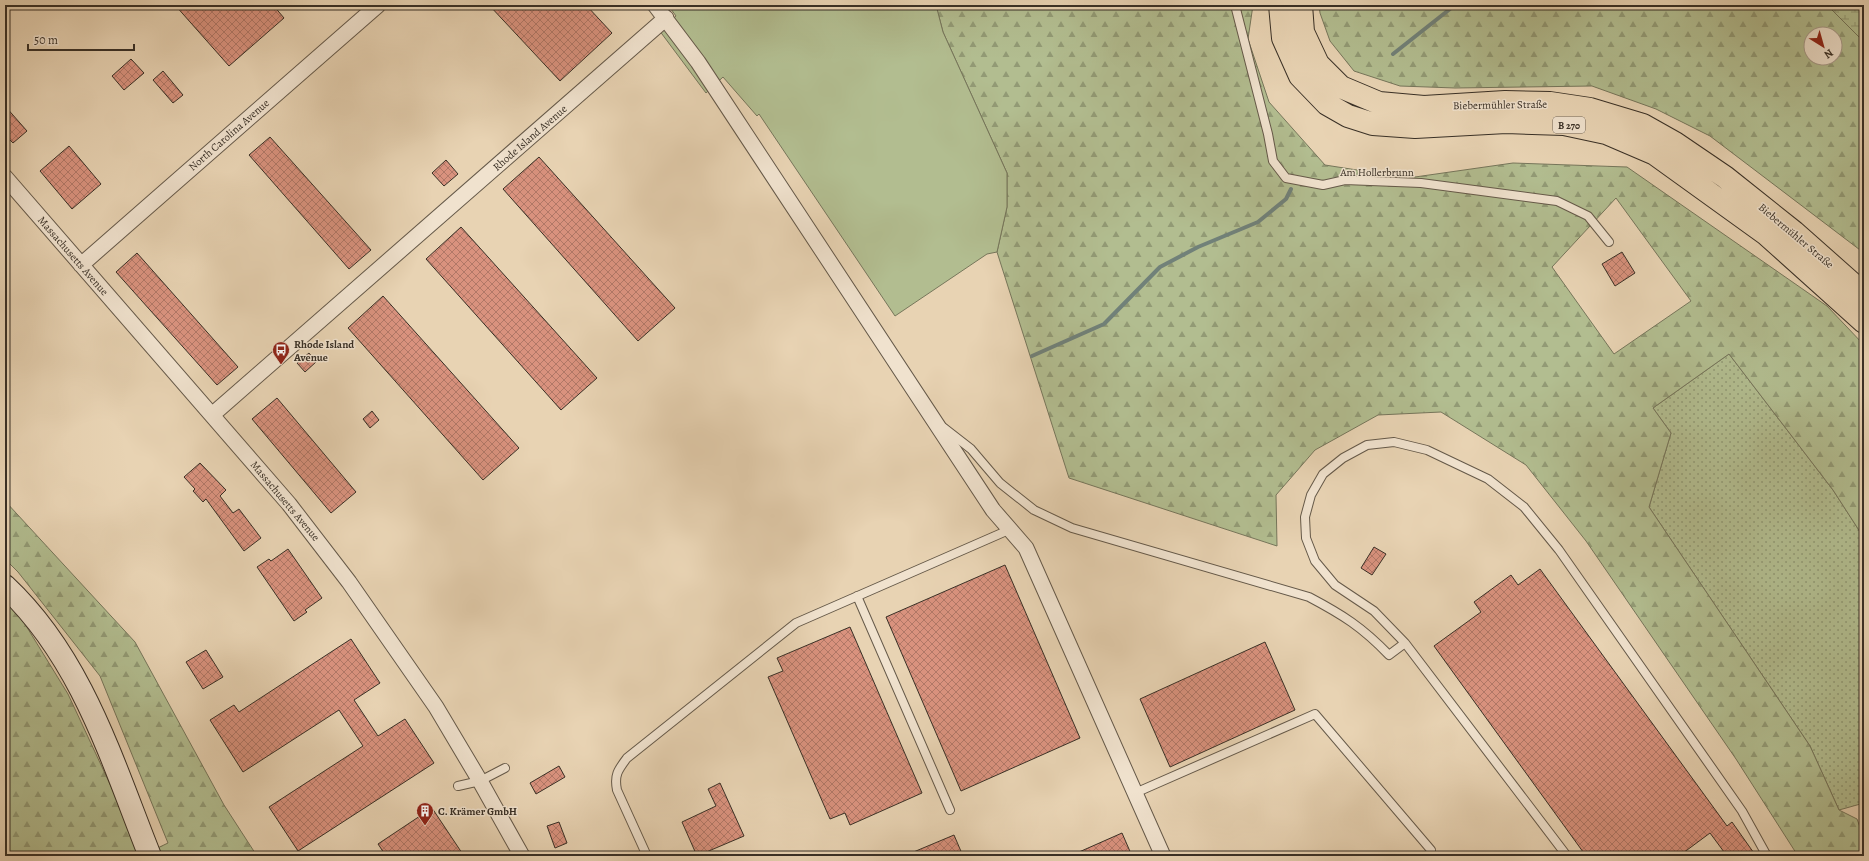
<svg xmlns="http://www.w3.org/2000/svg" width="1869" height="861" font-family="Alegreya,serif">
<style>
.grass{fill:url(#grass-dots);stroke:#76765b}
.forest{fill:url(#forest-firs);stroke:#76765b;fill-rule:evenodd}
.wetland{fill:url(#wetland-marsh);stroke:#76765b}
.green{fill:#b2bd90;stroke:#76765b}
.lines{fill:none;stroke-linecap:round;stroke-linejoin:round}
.stream{stroke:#718179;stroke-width:4}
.building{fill:url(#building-cross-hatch);stroke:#393026}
.lane-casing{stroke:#655949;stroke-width:10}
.street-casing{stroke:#655949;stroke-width:17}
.secondary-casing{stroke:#393026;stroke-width:24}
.primary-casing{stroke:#393026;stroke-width:24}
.lane{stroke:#f0e2ce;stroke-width:8}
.street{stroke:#f0e2ce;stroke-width:15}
.secondary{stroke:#f0e2ce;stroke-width:22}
.primary{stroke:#e8d3b3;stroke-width:22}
.labels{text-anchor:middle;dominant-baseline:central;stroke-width:3;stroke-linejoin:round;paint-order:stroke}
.shield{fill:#f0e2ce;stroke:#706558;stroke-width:1}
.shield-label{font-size:10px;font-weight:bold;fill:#393026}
.street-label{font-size:11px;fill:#393026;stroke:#f0e2ce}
.poi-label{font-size:11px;font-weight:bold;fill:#393026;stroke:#f0e2ce;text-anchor:start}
</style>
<defs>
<pattern id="grass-dots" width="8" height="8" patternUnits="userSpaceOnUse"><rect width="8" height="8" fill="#b2bd90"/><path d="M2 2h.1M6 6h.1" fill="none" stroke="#929a75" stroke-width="1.8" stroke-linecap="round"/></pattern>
<pattern id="forest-firs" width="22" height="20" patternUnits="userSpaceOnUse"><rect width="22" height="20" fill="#b2bd90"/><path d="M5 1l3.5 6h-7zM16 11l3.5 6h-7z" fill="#929a75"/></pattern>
<pattern id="wetland-marsh" width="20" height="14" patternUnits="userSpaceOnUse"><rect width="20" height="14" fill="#b2bd90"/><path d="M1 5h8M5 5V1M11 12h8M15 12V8" fill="none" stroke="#929a75"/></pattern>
<pattern id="building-cross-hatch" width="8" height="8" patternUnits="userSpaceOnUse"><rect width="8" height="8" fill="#d9927e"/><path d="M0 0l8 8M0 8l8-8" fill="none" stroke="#b17867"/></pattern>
</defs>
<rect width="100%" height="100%" fill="#e8d3b3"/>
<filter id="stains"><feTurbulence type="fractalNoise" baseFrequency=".005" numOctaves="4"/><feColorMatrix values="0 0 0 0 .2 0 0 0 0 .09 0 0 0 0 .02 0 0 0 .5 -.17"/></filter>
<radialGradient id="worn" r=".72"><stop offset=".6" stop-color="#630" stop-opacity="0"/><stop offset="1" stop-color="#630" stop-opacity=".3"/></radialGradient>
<!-- grass -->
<path class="grass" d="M1729,354L1833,490L1864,538V803L1839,810L1810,746L1649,507L1671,433L1653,408Z"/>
<!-- forest -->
<path class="forest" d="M936,5H1253L1248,39L1269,102L1325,165L1408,178L1513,163L1627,167L1827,306L1864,345V538L1833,490L1729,354L1653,408L1671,433L1649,507L1810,746L1839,810L1857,819L1864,838V856H1798L1736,759L1586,541L1526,465L1441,412L1378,415L1315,450L1276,495L1277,546L1069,478L997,252L1007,207V173L943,32ZM1616,198L1691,301L1614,354L1552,267Z
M1319,5H1827L1864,42V253L1710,136L1656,109L1592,86L1455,88L1400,86L1354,71L1330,41L1320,13ZM1811,34H1835V58H1811Z
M5,501L135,642L224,805L257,856H5V597L12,603L68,694L143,855L168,843L100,676L18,572L5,559Z"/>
<!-- wetland -->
<path class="wetland" d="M1827,5H1864V42Z"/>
<!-- green -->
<path class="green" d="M668,5H936L943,32L1007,173V207L997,252L987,254L895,316L759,114L757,116L723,77L706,93L659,30L676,16Z"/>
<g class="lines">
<!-- stream -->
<path class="stream" d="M1863,5L1864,6
M1393,54L1455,5
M1032,356L1104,324L1160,267L1198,247L1258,222L1286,199L1291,189"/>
</g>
<!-- building -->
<path class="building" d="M175,5H273L284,18L229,66Z
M489,5H586L612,33L560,81Z
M131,59L144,73L124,90L112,76Z
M163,71L183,95L173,103L153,80Z
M5,106L27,131L13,143L5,135Z
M270,137L371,250L349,269L249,155Z
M69,146L101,184L72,209L40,171Z
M539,157L675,308L638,341L503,189Z
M446,160L458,174L444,186L432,173Z
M461,227L597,378L561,410L426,259Z
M1622,252L1635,273L1615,286L1602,264Z
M137,253L238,367L217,385L116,272Z
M383,296L519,448L483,480L348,328Z
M309,353L316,362L305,372L297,363Z
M277,398L356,492L331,513L252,419Z
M372,411L379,420L370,428L363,419Z
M200,463L226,490L220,496L233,513L239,509L261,538L244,551L206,499L203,502L193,491L195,489L184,477Z
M1374,547L1386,554L1372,575L1361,568Z
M288,549L322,598L305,610L307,612L294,621L257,567L269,559L271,561Z
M1005,565L1080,738L961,791L886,617Z
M1540,569L1727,826L1732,822L1756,856H1727L1710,833L1679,856H1586L1434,646L1481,612L1474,602L1511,575L1518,585Z
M850,627L922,793L850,825L845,813L830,819L768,677L783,671L777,658Z
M351,639L380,683L354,700L378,736L405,719L434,763L298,851L269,807L363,746L339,710L243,772L210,720L234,705L239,712Z
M1265,642L1295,710L1170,767L1140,699Z
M206,650L223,677L203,689L186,662Z
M559,766L565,777L536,794L530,783Z
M720,783L744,836L697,856L682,822L716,806L708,789Z
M432,808L464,856H386L378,844Z
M559,822L567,843L555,848L547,826Z
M1122,833L1132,856H1070Z
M954,835L963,856H904Z"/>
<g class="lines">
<!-- lane casing -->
<g class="lane-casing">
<path id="lane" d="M1235,5L1268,134L1273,161L1286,178L1323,185L1345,180L1421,183L1557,201L1588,216L1609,242
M944,428L971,449L1000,483L1034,510L1072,528L1309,597C1343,615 1362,627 1389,655L1405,643
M857,596L950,810
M458,786L480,781L505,768
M1135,793L1315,714L1431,850
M647,856L617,790C614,775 618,770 627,758L796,623L1011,529
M1567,856L1405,643L1374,611L1335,585L1315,561L1306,538L1305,517L1311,495L1323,474L1343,458L1367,445L1394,442L1427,450L1488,479L1524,507L1559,550L1742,811L1767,856"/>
</g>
<!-- street casing -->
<g class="street-casing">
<path id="street" d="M655,5L698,62L993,510L1026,548L1163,856
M5,177L289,504L349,582L436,707L480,781L522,856
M81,265L378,5
M212,415L666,18"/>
</g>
<!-- secondary casing -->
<g class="secondary-casing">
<path id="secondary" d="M5,586C82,658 112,761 150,856"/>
</g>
<!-- primary casing -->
<g class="primary-casing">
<path id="primary" d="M1280,5L1283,38L1300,76L1327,104L1348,116L1373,124L1415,127L1506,122L1564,124L1606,133L1655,154L1766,234L1864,322
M1301,5L1303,32L1318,64L1341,87L1379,103L1424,107L1505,102L1550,103L1590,109L1643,125L1675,143L1725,177L1794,232L1864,294"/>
</g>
<!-- lane -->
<use href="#lane" class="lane"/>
<!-- street -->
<use href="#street" class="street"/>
<!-- secondary -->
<use href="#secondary" class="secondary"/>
<!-- primary -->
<use href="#primary" class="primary"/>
</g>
<!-- icons -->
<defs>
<g id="bus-pin" transform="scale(0.9)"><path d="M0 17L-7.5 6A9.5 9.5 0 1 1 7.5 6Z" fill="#8f2418" stroke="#f0e2ce"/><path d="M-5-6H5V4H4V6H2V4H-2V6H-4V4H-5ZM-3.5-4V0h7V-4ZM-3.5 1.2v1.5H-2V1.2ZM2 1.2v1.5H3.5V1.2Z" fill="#fff"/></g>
<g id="building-pin" transform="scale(0.9)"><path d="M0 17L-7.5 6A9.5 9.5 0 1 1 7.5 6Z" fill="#8f2418" stroke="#f0e2ce"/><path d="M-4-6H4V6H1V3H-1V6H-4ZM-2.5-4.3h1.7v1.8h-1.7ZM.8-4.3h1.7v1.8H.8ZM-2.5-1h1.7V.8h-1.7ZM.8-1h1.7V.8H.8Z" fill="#fff"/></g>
</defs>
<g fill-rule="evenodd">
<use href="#bus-pin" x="281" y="350"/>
<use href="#building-pin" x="425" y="811"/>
</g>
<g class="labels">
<!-- shield labels -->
<rect class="shield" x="1553" y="117" width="32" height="16" rx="3"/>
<g class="shield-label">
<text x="1569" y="125">B 270</text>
</g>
<!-- street labels -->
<g class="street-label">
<text transform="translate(1500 105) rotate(-1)">Biebermühler Straße</text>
<text transform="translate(229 135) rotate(-41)">North Carolina Avenue</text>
<text transform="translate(530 138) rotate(-41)">Rhode Island Avenue</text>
<text x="1377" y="172">Am Hollerbrunn</text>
<text transform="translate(1796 236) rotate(40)">Biebermühler Straße</text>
<text transform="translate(73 256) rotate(49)">Massachusetts Avenue</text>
<text transform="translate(285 501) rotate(50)">Massachusetts Avenue</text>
</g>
<!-- poi labels -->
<g class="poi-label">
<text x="294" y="344">Rhode Island<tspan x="294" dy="13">Avenue</tspan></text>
<text x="438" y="811">C. Krämer GmbH</text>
</g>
</g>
<!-- margin -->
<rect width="1869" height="861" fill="none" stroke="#e8d3b3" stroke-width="20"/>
<rect x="6" y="6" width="1857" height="849" fill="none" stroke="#393026" stroke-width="2"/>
<rect x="10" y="10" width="1849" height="841" fill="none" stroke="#393026"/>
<!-- north arrow -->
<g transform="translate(1823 46) rotate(143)"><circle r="19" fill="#f0e2ce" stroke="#a79b8b"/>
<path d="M0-3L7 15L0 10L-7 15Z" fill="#8f2418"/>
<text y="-6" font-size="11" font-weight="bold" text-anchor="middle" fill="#393026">N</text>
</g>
<!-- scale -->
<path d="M28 44v6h106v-6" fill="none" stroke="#393026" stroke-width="2"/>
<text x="34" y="44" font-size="12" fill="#393026" stroke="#f0e2ce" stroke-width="3" paint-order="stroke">50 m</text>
<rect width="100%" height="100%" filter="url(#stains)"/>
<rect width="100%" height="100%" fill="url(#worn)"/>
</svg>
